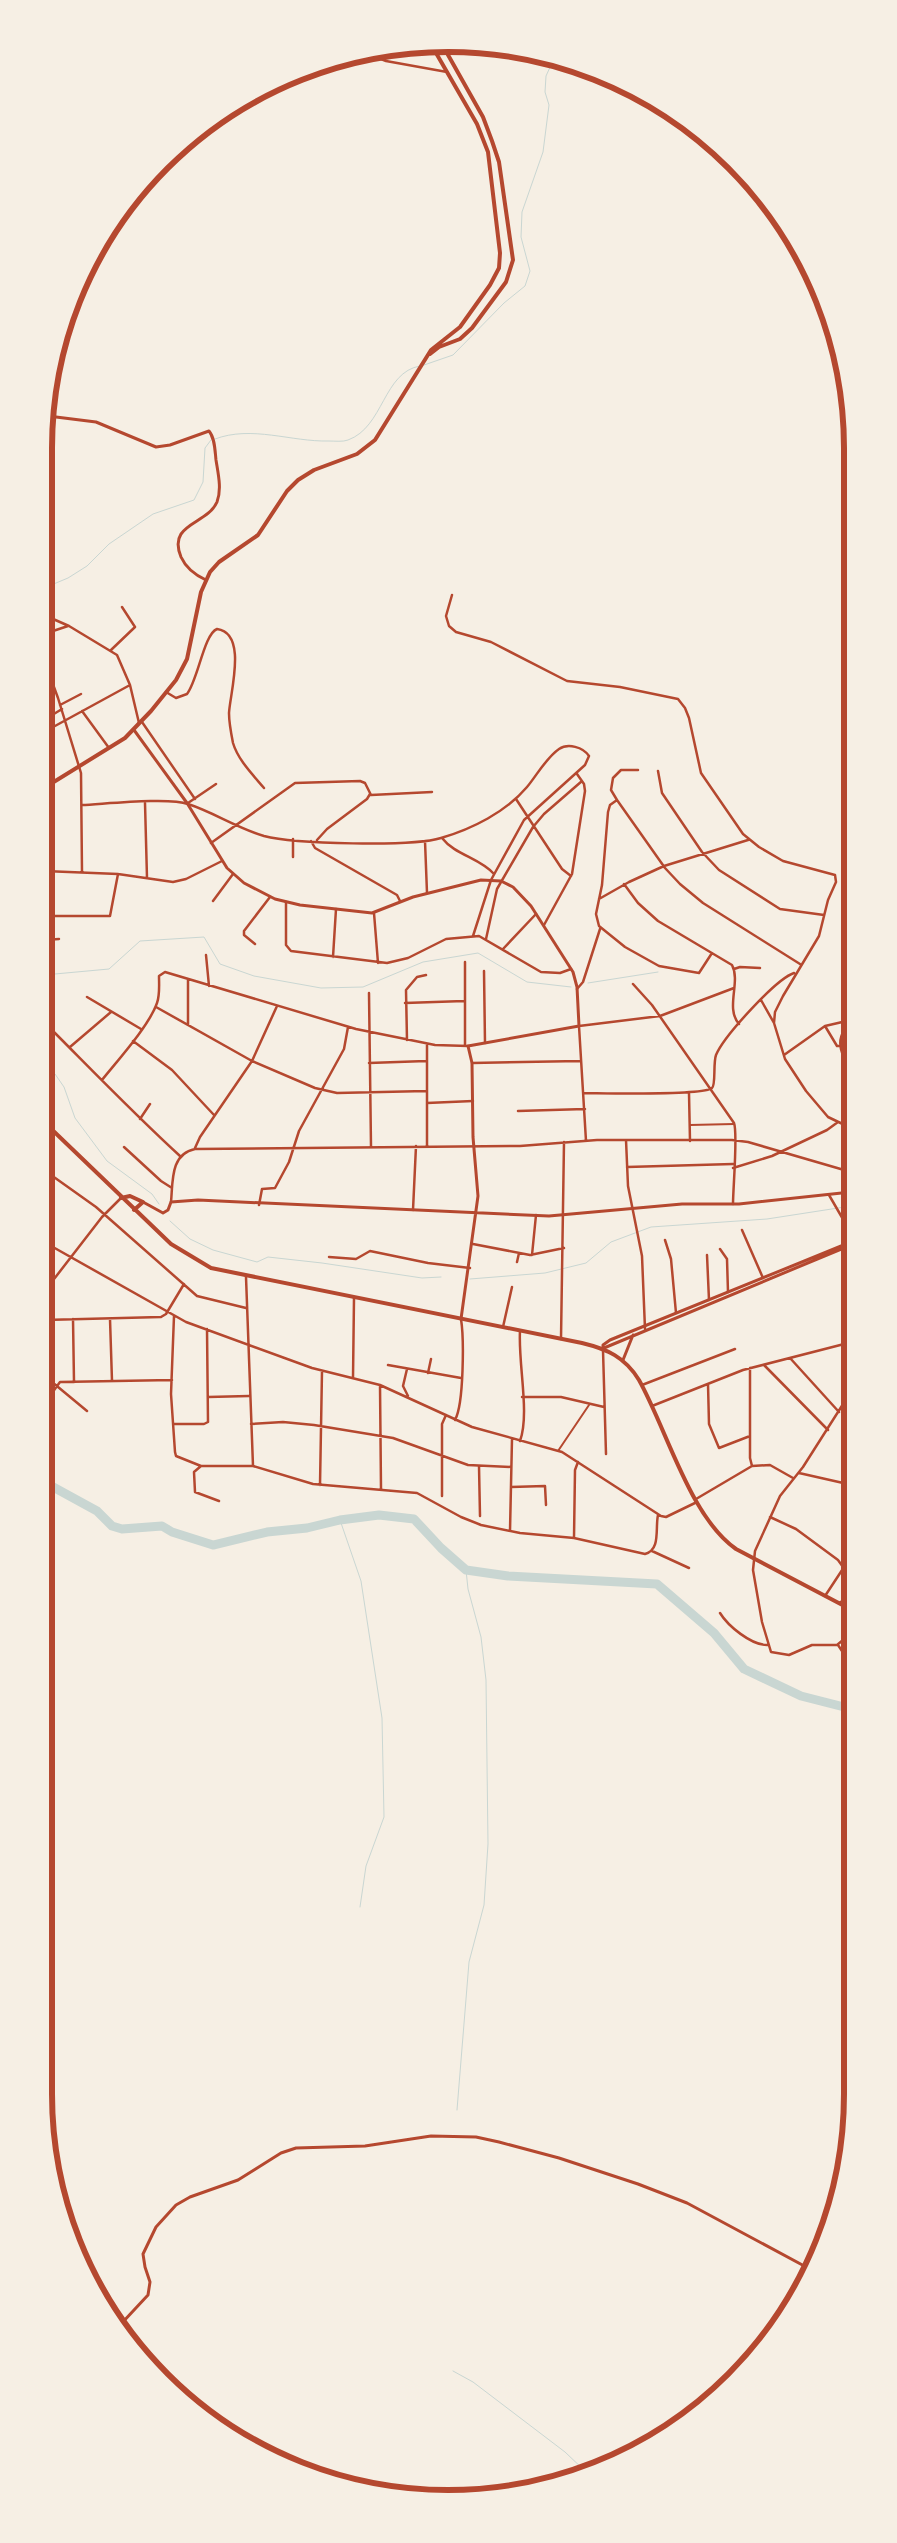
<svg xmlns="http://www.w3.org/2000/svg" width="897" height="2543" font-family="'Fira Sans',sans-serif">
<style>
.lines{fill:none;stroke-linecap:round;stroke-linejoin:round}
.stream{stroke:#c9d6d2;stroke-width:1}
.river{stroke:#c9d6d2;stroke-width:9}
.pedestrian{stroke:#b5482f;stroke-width:2}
.minor{stroke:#b5482f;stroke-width:2.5}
.tertiary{stroke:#b5482f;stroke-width:3}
.secondary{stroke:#b5482f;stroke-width:4}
.rim{fill:none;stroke:#b5482f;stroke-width:6}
</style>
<rect width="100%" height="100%" fill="#f6efe4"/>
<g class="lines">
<!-- stream -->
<path class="stream" d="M424,365L453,355L504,303L525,286L530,271L521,237L522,212L543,152L549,105L545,92L546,76L551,65L559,60
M215,439C252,425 291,442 329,441C335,441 343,442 348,440C384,427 383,372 420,366
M44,588L68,578L87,566L109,544L153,514L194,500L203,482L205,448L211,440
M44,975L109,969L140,941L204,937L220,964L254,976L321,988L363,987L423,962L478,953L527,982L571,987
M588,983L658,972
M44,1066L55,1074L64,1087L75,1118L107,1161L152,1194L159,1204
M170,1221L190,1239L213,1250L257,1262L268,1257L322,1263L422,1278L441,1277
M470,1279L545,1273L586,1263L611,1242L651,1227L767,1219L851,1206
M340,1520L361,1581L382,1718L384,1817L366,1866L360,1907
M457,2110L469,1962L484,1905L488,1844L486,1680L481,1637L468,1589L466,1570
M453,2371L473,2382L565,2452L585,2471"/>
<!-- river -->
<path class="river" d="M44,1482L97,1511L112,1526L122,1529L162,1526L172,1532L213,1545L267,1532L307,1528L340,1520L379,1515L414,1519L441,1548L466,1570L508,1576L657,1584L714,1633L744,1669L801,1696L852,1709"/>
<!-- pedestrian -->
<path class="pedestrian" d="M690,1125L734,1124
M558,1451L589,1405"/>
<!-- minor -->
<path class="minor" d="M368,54L386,61L447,72
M452,595L446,616L449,626L456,632L491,642L567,681L620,687L678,699L685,708L689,718L701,773L743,834L759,847L783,861L835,875L836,882L828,900L819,936L783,996L775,1012L774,1023L785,1059L806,1091L828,1117L851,1128
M44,615L69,626L117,655L130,685L139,723
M44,634L68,626
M111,650L135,627L122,607
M44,660L58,698L81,773L82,872
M166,692L176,698L187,694C198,680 204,634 217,629C248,633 230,693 229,713C229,723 231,733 233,743C238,760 253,775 264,788
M60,705L81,694
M82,711L109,748
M44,720L62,709
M142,722L195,799
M44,732L130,685
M658,771L662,793L702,852L719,870L780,909L824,915
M44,791L47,801V940
M516,799L562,869L571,876
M617,800L611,790L613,778L621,770H638
M145,803L147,878
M188,803L216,784
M82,805C105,804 169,797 188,804C213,812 237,828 264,836C294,844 412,847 441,838C472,829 506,812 527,787C537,775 546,758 559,749C568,743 583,747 589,756L585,765L524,820L491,880L473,936
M442,838C455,855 480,858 494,874
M317,840L327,829L367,799L370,794
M311,841L315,848L397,895L400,901
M425,841L427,893
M211,843L295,783L360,781L365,783L371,795L432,792
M293,857V839
M44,871L118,874L173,882L186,879L222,861
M624,884L638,903L658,921L732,965C741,982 725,1008 739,1024
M599,899L629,882L664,866L748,840
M213,901L233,874
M286,902V945L291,951L387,963L408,958L446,939L479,936L541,972L560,973L571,969
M374,913L378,963
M44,916H110L118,874
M544,925L572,874L585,791L584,784L577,774
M486,939L497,889L533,827L544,814L582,781
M44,940L59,939
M255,944L244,935V931L270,897
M503,949L536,914
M712,953L699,973L659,966L625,947L599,926L596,914L602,885L608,812L610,805L617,800L665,868L680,884L703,903L800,964
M206,955L209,986
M333,957L336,909
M465,962V1046
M734,969L740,967L760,968
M484,971L485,1043
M188,979V1025
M633,984L652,1005L734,1123C738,1133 733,1188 733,1204
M577,989L583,982L600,929
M369,993L371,1146
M87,997L141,1029
M761,1000L774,1023
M405,1003L464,1001
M156,1007L252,1061L315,1088L337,1093L426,1091
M44,1022C89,1067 133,1113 180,1156
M825,1026L837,1046H841
M407,1040L406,990L417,977L426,975
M133,1041L172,1070L214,1115
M427,1044V1146
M70,1047L111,1012
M784,1055L825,1026L851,1020
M369,1063L426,1061
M472,1063L580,1061
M102,1080C118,1060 149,1026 157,1003C160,995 159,985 159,976L165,972L356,1029L435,1045L468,1046
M583,1093C601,1093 703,1096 712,1088C716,1085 713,1063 716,1055C724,1036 776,979 794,973
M689,1093L690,1141
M427,1103L473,1101
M518,1111L585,1109
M140,1119L150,1104
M626,1140L628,1186L642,1256L645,1329
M586,1141L579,1026L660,1016L734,988
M124,1147L161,1181L172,1188
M195,1148L200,1137L252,1061L277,1006
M627,1167L733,1164
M733,1168L772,1156L827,1130L838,1122
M44,1170L96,1207L197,1296L246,1308
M829,1195L851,1233
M171,1202C173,1182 170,1154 195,1149L520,1146L597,1140H732L748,1142L851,1172
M259,1205L262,1189L275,1188L289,1162L299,1131L344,1049L348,1027
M413,1210L416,1146
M742,1230L763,1278
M665,1240L671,1259L676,1313
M44,1242L186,1322L312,1368L380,1385L472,1427L562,1452L661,1516L666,1517L697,1502
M473,1244L530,1255L564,1248
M720,1249L727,1259L728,1292
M532,1255L536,1215
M707,1255L709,1300
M329,1257L356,1259L370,1251L428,1263L470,1268
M517,1262L519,1253
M852,1268L843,1276L844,1293L852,1308
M246,1277L253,1466
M844,1290L852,1288
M44,1292L102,1217L121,1198
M174,1316L171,1394L175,1452L176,1456L201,1466H253L313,1484L417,1493L461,1517L481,1525L520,1533L574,1538L645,1554C661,1550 655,1528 658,1515
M73,1319L74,1382
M110,1319L112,1381
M44,1320L161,1317L166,1314L184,1284
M503,1327L512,1287
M561,1339L564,1142
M603,1350L606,1454
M790,1358L839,1412
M44,1362L52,1382L87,1411
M388,1365L461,1378
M764,1365L828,1430
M750,1368V1458L752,1466
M407,1369L403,1386L408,1396
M428,1373L431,1359
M353,1378L354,1298
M708,1384L709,1424L719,1448L750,1436
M380,1385L381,1489
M642,1385L735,1349
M852,1390L803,1467L780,1496L755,1551L753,1570L762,1622L771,1652L789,1655L812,1645H837L843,1640L852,1619
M208,1397L249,1396
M522,1397H561L604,1407
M44,1398L52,1393L60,1382L172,1380
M652,1406L743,1370L852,1342
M455,1420C464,1404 464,1338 461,1319
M173,1424H204L208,1422L207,1329
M251,1424L283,1422L314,1425L393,1438L468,1465L511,1467
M520,1441C530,1413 518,1364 520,1331
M201,1466L194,1472L195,1492L219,1501
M479,1466L480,1516
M799,1473L852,1485
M320,1485L322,1371
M511,1487L545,1486L546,1505
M442,1496V1424L446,1415
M696,1499L752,1466L770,1465L793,1478
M770,1517L796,1529L838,1560L843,1567
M510,1531L512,1439
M574,1538L575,1470L578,1462
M652,1551L689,1568
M825,1596L852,1555
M839,1603L852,1595
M720,1613C728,1626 751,1645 767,1645
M838,1645L852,1666"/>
<!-- tertiary -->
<path class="tertiary" d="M48,416L96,422L156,447L170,445L209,431C215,438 215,451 216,460C218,473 222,489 217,502C207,525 167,523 181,557C186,568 195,575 206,580
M134,730L187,803L227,868L244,883L275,899L300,905L372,913L413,897L481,880L501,881L513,887L531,906L573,972L577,987L579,1026L468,1046L472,1063L473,1137L478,1196L461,1319
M851,1027L844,1031C836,1044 843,1058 851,1069
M143,1202L163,1213L168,1210L171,1202L198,1200L549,1216L682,1204H739L851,1192
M603,1348V1345L610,1340L851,1242
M604,1348L851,1245
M623,1360L633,1335
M121,2324L148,2295L150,2282L145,2267L143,2254L156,2227L176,2205L190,2197L238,2180L281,2153L296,2148L365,2146L431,2136L476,2137L499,2142L559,2158L638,2184L687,2203L808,2268"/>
<!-- secondary -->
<path class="secondary" d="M430,354L439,347L460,339L472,328L506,282L513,260L499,162L492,141L483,117L443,46
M44,788L125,738L151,711L176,680L187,659L201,592L210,572L219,562L258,535L287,491L298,480L314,470L357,454L375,440L431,350L460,327L490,285L499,268L500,253L488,152L477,124L432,46
M44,1122L171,1244L211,1268L582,1343C607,1349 625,1357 639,1380C667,1430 690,1517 736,1549L852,1610
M121,1198L130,1196L143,1202L134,1210"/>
</g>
<!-- crop -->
<path d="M0 0H897V2543H0ZM448 52H448A396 396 0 0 1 844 448V2094A396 396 0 0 1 448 2490H448A396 396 0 0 1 52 2094V448A396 396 0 0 1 448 52Z" fill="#f6efe4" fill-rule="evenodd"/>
<path class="rim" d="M448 52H448A396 396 0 0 1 844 448V2094A396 396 0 0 1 448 2490H448A396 396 0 0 1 52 2094V448A396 396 0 0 1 448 52Z"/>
</svg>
